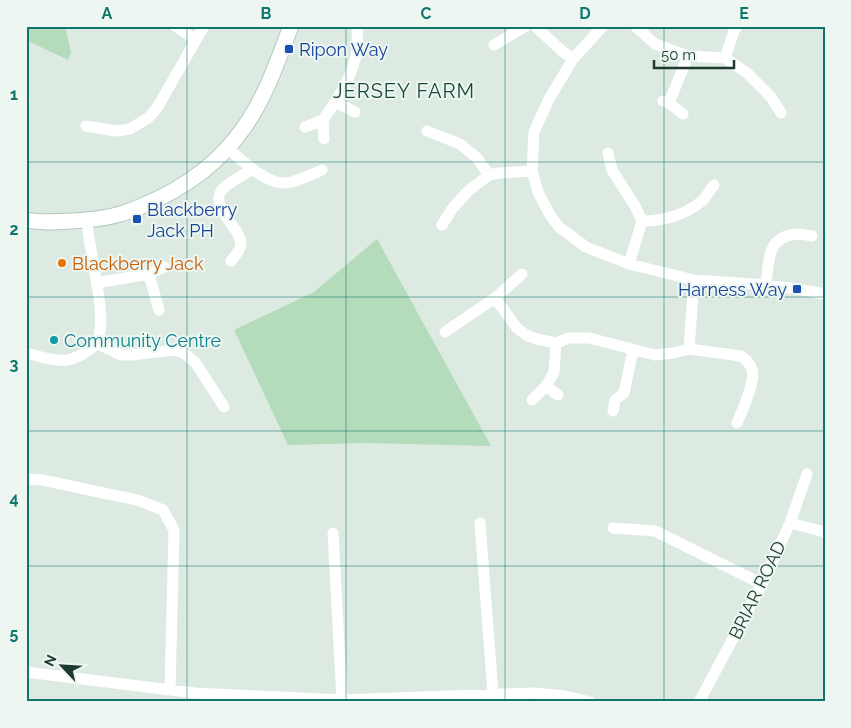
<svg xmlns="http://www.w3.org/2000/svg" width="851" height="728" font-family="Raleway,sans-serif">
<style>
.green{fill:#b4dcba}
.lines{fill:none;stroke-linecap:round;stroke-linejoin:round}
.secondary-casing{stroke:#b0cabd;stroke-width:17}
.street{stroke:#fff;stroke-width:11}
.secondary{stroke:#fff;stroke-width:15}
.grid{fill:none;stroke:#0f766e;stroke-width:1;stroke-opacity:0.55}
.transit-dot{fill:#1a4fb4;stroke:#edf6f1;stroke-width:2}
.food-dot{fill:#e8710a;stroke:#edf6f1;stroke-width:2}
.culture-dot{fill:#0f9aa8;stroke:#edf6f1;stroke-width:2}
.labels{text-anchor:middle;dominant-baseline:central;stroke-width:4;stroke-linejoin:round;paint-order:stroke}
.transit-label{font-size:18px;fill:#164399;stroke:#edf6f1;text-anchor:start}
.food-label{font-size:18px;fill:#c56008;stroke:#edf6f1;text-anchor:start}
.culture-label{font-size:18px;fill:#0d838f;stroke:#edf6f1;text-anchor:start}
.street-label{font-size:18px;fill:#1e392f;stroke:#edf6f1}
.quarter-label{font-size:20px;letter-spacing:1px;fill:#1a4b3a;stroke:#edf6f1}
.neatline{fill:none;stroke:#0f766e;stroke-width:2}
.grid-label{font-size:16px;text-anchor:middle;font-weight:bold;fill:#0f766e}
</style>
<rect width="100%" height="100%" fill="#ddeae2"/>
<!-- green -->
<path class="green" d="M26,26H65L71,52L68,60L26,40Z
M377,239L491,446L366,443L288,445L234,330L314,292Z"/>
<g class="lines">
<!-- secondary casing -->
<g class="secondary-casing">
<path id="secondary" d="M26,220C41,223 56,222 72,221C87,220 105,219 120,214C128,212 135,209 142,206C183,189 220,163 245,126C266,96 278,60 291,26"/>
</g>
<!-- street -->
<path class="street" d="M175,26L196,40L204,26
M535,26L562,51L573,59
M603,26L573,59L549,99L534,132L532,171L538,192L550,215L559,227L586,247L629,264L694,280L766,285L797,289L825,294
M635,26L655,44L688,56L725,58L747,73L771,97L781,113
M494,45L526,26
M725,58L734,31L737,26
M663,101L669,103L683,114
M335,102L355,112
M669,103L688,56
M323,120C338,98 353,77 357,50C358,42 357,34 357,26
M86,126L116,131L130,129L148,118L157,108L196,40
M305,127L323,120L324,139
M427,131L460,144L477,158L489,175
M228,148C241,160 266,184 285,183C298,182 310,175 322,170
M608,153L612,170L635,206L642,221L629,264
M642,221C663,221 685,215 702,201C706,197 710,190 714,185
M442,225L452,209L468,191L489,175L499,173L532,171
M231,261C235,256 240,251 241,244C241,228 210,208 221,191C226,183 245,175 253,169
M149,274L164,267
M96,283L149,274L159,310
M766,285C769,262 766,237 796,234C801,234 807,235 812,236
M495,298L517,328L526,335L537,339L556,343L569,338H589L655,355L673,353L689,349L741,356C746,360 750,363 752,369C756,381 742,411 737,423
M445,332L495,298L522,274
M96,343L121,355H131L175,350L185,354L195,362L224,407
M689,349L694,280
M26,353C39,356 55,362 68,360C77,358 92,350 97,342C109,319 88,249 87,220
M546,386L558,395
M532,400L546,386L554,372L556,343
M613,411L615,400L624,393L633,350
M26,479L42,480L137,500L163,510L174,530L170,690
M480,523L493,694
M790,523L825,532
M613,528L655,531L762,584
M333,533L342,700
M26,672L195,693L342,700L534,693L565,696L590,702
M699,702L762,584L790,523L807,474"/>
<!-- secondary -->
<use href="#secondary" class="secondary"/>
</g>
<!-- grid -->
<path class="grid" d="M187,26V702M346,26V702M505,26V702M664,26V702M26,162H825M26,297H825M26,431H825M26,566H825"/>
<!-- markers -->
<g class="transit-dot">
<rect x="284" y="44" width="10" height="10" rx="2.5"/>
<rect x="132" y="214" width="10" height="10" rx="2.5"/>
<rect x="792" y="284" width="10" height="10" rx="2.5"/>
</g>
<circle class="food-dot" cx="62" cy="263" r="5"/>
<circle class="culture-dot" cx="54" cy="340" r="5"/>
<g class="labels">
<!-- transit labels -->
<g class="transit-label">
<text x="299" y="49">Ripon Way</text>
<text x="147" y="209">Blackberry<tspan x="147" dy="21">Jack PH</tspan></text>
<text x="787" y="289" text-anchor="end">Harness Way</text>
</g>
<!-- food labels -->
<g class="food-label">
<text x="72" y="263">Blackberry Jack</text>
</g>
<!-- culture labels -->
<g class="culture-label">
<text x="64" y="340">Community Centre</text>
</g>
<!-- street labels -->
<g class="street-label">
<text transform="translate(757 590) rotate(-64)">BRIAR ROAD</text>
</g>
<!-- quarter labels -->
<g class="quarter-label">
<text x="404" y="91">JERSEY FARM</text>
</g>
</g>
<!-- border -->
<rect width="851" height="728" fill="none" stroke="#edf6f1" stroke-width="55"/>
<!-- north arrow -->
<g transform="translate(62 666) rotate(295)" stroke="#edf6f1" stroke-width="4" paint-order="stroke">
<path d="M0-4L9 19L0 12L-9 19Z" fill="#1e392f"/>
<text y="-8" font-size="14" font-weight="bold" text-anchor="middle" fill="#1e392f">N</text>
</g>
<!-- scale -->
<path d="M654 60v8h80v-8" fill="none" stroke="#1e392f" stroke-width="2.5"/>
<text x="661" y="60" font-size="15" fill="#1e392f" stroke="#edf6f1" stroke-width="4" paint-order="stroke">50 m</text>
<rect x="28" y="28" width="796" height="672" class="neatline"/>
<g class="grid-label">
<text x="107" y="19">A</text>
<text x="266" y="19">B</text>
<text x="426" y="19">C</text>
<text x="585" y="19">D</text>
<text x="744" y="19">E</text>
<text x="14" y="100">1</text>
<text x="14" y="235">2</text>
<text x="14" y="370">3</text>
<text x="14" y="504">4</text>
<text x="14" y="639">5</text>
</g>
</svg>
